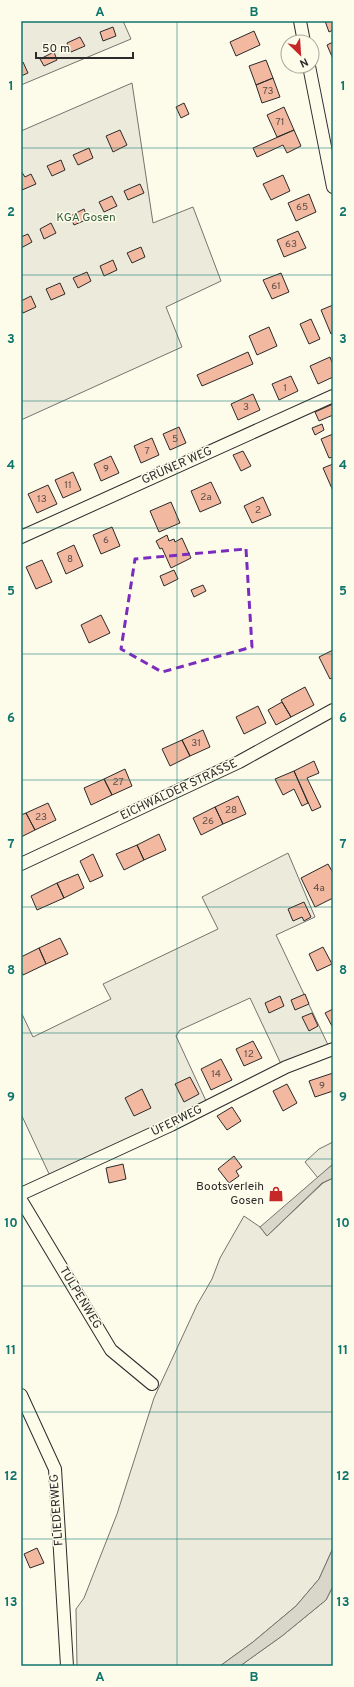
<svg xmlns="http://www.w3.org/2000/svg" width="354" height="1687" font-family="Overpass,sans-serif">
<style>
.green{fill:#ecebdb;stroke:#74746e}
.water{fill:#d8d7c9;stroke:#74746e}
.building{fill:#f2b8a0;stroke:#2b2b2b}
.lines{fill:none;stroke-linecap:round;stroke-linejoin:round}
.minor-casing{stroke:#2b2b2b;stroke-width:14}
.minor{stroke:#fdfbea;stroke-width:12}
.marked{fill:none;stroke:#7b2cbf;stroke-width:3;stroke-dasharray:8 5;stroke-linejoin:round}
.grid{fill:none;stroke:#0f766e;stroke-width:1;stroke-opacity:0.55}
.labels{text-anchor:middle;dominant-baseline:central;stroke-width:3;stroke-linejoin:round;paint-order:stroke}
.number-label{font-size:10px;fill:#5d4e48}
.park-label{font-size:12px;fill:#34623c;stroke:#fdfbea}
.street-label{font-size:12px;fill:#2b2b2b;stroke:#fdfbea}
.poi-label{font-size:12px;fill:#2b2b2b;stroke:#fdfbea;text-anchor:end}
.neatline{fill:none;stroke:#0f766e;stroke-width:1.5}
.grid-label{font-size:13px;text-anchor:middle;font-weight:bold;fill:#0f766e}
</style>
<rect width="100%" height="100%" fill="#fdfbea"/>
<!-- green -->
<path class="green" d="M21,21H123L131,39L21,85Z
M132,83L153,223L193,207L221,281L166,307L182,347L21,420V131Z
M288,853L315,917L276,935L329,1047L281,1064L250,998L180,1030L176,1036L207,1103L50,1176L21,1114V1012L33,1037L111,999L103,984L218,929L202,897Z
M333,1142V1164L318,1178L305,1162L319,1149Z
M333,1178V1548L319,1579L296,1606L253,1642L220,1666H77L76,1609L84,1598L117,1514L154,1398L197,1305L212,1279L220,1258L244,1216L260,1227L267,1236L323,1183Z
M333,1586V1666H240L282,1636L326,1600Z"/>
<!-- water -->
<path class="water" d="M333,1164V1178L322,1183L267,1236L260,1227Z
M333,1548V1586L326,1600L282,1636L240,1666H220L253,1642L296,1606L319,1579Z"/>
<!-- building -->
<path class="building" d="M325,21H333V30L329,32Z
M113,27L116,36L103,41L100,32Z
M254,31L260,45L236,56L230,42Z
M80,37L85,46L71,52L67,43Z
M333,42V59L327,45Z
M54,52L57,60L44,66L40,59Z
M266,60L273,78L256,85L249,66Z
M23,62L28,73L21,76V63Z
M273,78L280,97L262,103L256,85Z
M184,103L189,114L181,118L176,107Z
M284,107L294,130L277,137L267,115Z
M120,130L127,145L113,152L106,136Z
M294,130L301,146L287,153L283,145L257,157L253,148Z
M89,148L93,158L78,165L73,155Z
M61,160L65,170L52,176L47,166Z
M21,171L25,177L31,174L36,184L22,190Z
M283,175L290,191L271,200L263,184Z
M140,184L144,193L128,200L124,191Z
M309,194L316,212L296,221L288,203Z
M112,196L117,206L104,212L99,202Z
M84,209L88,219L74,225L70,216Z
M51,223L56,233L44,239L40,229Z
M298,231L306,248L284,257L277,240Z
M28,234L32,242L21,248V237Z
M141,247L145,257L132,263L127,253Z
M113,260L117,270L104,276L100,266Z
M87,272L91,281L78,288L73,278Z
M281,273L289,292L272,299L263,280Z
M60,283L65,294L51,300L46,289Z
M31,296L36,307L23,313L21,309V301Z
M333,305V333L331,334L321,310Z
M311,319L320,339L309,344L300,324Z
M269,327L277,346L257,355L249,336Z
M248,352L253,364L202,386L197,375Z
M330,357L333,365V377L318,384L310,366Z
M291,376L298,391L279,400L272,384Z
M253,394L260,410L238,420L231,404Z
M333,404V415L319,421L315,412Z
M322,424L324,430L315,435L312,428Z
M179,427L186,443L170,450L163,434Z
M333,434V457L329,458L321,439Z
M152,438L159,455L141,463L134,446Z
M243,451L251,466L241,471L233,455Z
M111,456L119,473L101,481L94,464Z
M333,464V491L323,468Z
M73,472L81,490L63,498L55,480Z
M211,482L221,503L200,512L191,491Z
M48,485L57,504L37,513L28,494Z
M263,497L271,515L252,523L244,506Z
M171,502L180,523L159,532L150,511Z
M112,527L120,546L101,554L93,535Z
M167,535L169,541L174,539L175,542L182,538L191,558L171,568L162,548L160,549L156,541Z
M74,545L83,566L66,574L57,553Z
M42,560L52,582L36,589L26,567Z
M174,570L178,579L164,586L160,576Z
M203,585L206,591L194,597L191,590Z
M101,615L110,633L89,643L81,625Z
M333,650V677L330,679L319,657Z
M305,687L314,705L291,717L281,700Z
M282,702L291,717L276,725L268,710Z
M258,706L266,723L244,734L236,717Z
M203,730L210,747L190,756L182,740Z
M182,740L190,756L170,766L162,749Z
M314,761L319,773L307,778L321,807L312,811L294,771Z
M125,769L132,786L112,795L104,779Z
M294,771L308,803L302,806L294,789L283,795L275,779Z
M104,779L112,795L91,805L84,788Z
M238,796L246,814L223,824L215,807Z
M48,803L56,820L35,830L26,813Z
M215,807L223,824L201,835L193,818Z
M26,813L35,830L21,837V815Z
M159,834L166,850L144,860L137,845Z
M137,845L144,860L124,870L116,854Z
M93,854L103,876L90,882L80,861Z
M328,864L333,873V898L315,907L301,878Z
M78,874L84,888L64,898L57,883Z
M57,883L64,898L37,910L31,896Z
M304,902L311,917L304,921L302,917L293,921L288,909Z
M60,938L68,954L46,964L39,948Z
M323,947L332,964L317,971L309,954Z
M39,948L46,964L23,975L21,971V957Z
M305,994L309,1004L295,1010L291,1000Z
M280,996L284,1006L269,1013L265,1003Z
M333,1009V1028L325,1013Z
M312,1013L318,1026L309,1031L302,1017Z
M253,1041L262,1058L244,1066L236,1049Z
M221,1059L232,1080L211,1090L201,1069Z
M333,1073V1091L315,1097L309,1081Z
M190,1077L199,1094L184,1102L175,1084Z
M287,1084L297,1103L283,1111L273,1091Z
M142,1089L151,1108L134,1116L125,1098Z
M232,1107L241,1121L227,1130L217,1116Z
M234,1156L242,1167L236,1171L239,1176L229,1183L218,1169Z
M123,1164L126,1179L109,1183L106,1168Z
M37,1548L44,1563L30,1568L24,1554Z"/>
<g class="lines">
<!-- minor casing -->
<g class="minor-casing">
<path id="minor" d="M300,21L304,42
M309,66L333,187
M21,537L333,396
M21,864L239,762L333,710
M21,1194L171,1125L286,1067L333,1049
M21,1200L111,1350L152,1384
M21,1395L55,1469L67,1666"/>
</g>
<!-- minor -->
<use href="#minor" class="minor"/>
</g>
<!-- marked area -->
<path class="marked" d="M246,549L252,647L162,672L121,649L135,559Z"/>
<!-- grid -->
<path class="grid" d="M177,21V1666M21,148H333M21,275H333M21,401H333M21,528H333M21,654H333M21,780H333M21,907H333M21,1033H333M21,1159H333M21,1286H333M21,1412H333M21,1539H333"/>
<!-- icons -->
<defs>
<g id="shop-bare" transform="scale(1.2)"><path d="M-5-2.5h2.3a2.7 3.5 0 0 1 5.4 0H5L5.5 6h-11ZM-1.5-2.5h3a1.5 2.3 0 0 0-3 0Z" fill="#c62828" stroke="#fdfbea" stroke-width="2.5" paint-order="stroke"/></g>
</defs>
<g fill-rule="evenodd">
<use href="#shop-bare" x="276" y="1194"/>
</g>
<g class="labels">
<!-- number labels -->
<g class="number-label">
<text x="268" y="91">73</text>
<text x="280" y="122">71</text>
<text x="302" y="207">65</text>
<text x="291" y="244">63</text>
<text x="276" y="286">61</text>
<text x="285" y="388">1</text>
<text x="246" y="407">3</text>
<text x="175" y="439">5</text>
<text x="147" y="451">7</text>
<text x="106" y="469">9</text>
<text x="68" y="485">11</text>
<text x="206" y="497">2a</text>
<text x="42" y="499">13</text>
<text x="258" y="510">2</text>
<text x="106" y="540">6</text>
<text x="70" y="559">8</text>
<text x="196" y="743">31</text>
<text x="118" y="782">27</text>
<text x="231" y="810">28</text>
<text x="41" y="817">23</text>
<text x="208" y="821">26</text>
<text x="319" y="888">4a</text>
<text x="249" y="1054">12</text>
<text x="216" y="1074">14</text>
<text x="322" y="1086">9</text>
</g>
<!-- park labels -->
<g class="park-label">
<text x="86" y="218">KGA Gosen</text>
</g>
<!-- street labels -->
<g class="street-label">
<text transform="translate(177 466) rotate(-24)">GRÜNER WEG</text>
<text transform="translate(179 790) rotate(-25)">EICHWALDER STRASSE</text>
<text transform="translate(177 1121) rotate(-26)">UFERWEG</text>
<text transform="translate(80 1298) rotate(59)">TULPENWEG</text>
<text transform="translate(57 1510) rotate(-94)">FLIEDERWEG</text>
</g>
<!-- poi labels -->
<g class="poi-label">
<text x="264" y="1187">Bootsverleih<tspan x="264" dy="14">Gosen</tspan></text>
</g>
</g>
<!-- border -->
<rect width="354" height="1687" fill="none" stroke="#fdfbea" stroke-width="44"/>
<!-- north arrow -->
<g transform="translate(300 54) rotate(155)"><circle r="19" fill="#fdfbea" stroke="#a9a89e"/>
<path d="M0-3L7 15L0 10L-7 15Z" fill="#c62828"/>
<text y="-6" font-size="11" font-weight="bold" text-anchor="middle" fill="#2b2b2b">N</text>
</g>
<!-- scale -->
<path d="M36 52v6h97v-6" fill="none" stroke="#2b2b2b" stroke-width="2"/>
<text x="42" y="52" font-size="12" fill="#2b2b2b" stroke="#fdfbea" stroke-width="3" paint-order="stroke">50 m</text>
<rect x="22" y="22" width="310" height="1643" class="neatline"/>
<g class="grid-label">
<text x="100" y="16">A</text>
<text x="254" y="16">B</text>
<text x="11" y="90">1</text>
<text x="343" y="90">1</text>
<text x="11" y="216">2</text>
<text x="343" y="216">2</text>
<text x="11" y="343">3</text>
<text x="343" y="343">3</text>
<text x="11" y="469">4</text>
<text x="343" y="469">4</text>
<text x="11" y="595">5</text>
<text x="343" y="595">5</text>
<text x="11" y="722">6</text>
<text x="343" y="722">6</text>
<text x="11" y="848">7</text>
<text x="343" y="848">7</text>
<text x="11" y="974">8</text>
<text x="343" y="974">8</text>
<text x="11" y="1101">9</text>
<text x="343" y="1101">9</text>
<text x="11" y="1227">10</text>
<text x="343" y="1227">10</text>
<text x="11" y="1354">11</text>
<text x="343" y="1354">11</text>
<text x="11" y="1480">12</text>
<text x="343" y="1480">12</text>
<text x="11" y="1606">13</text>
<text x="343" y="1606">13</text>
<text x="100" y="1681">A</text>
<text x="254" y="1681">B</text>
</g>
</svg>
